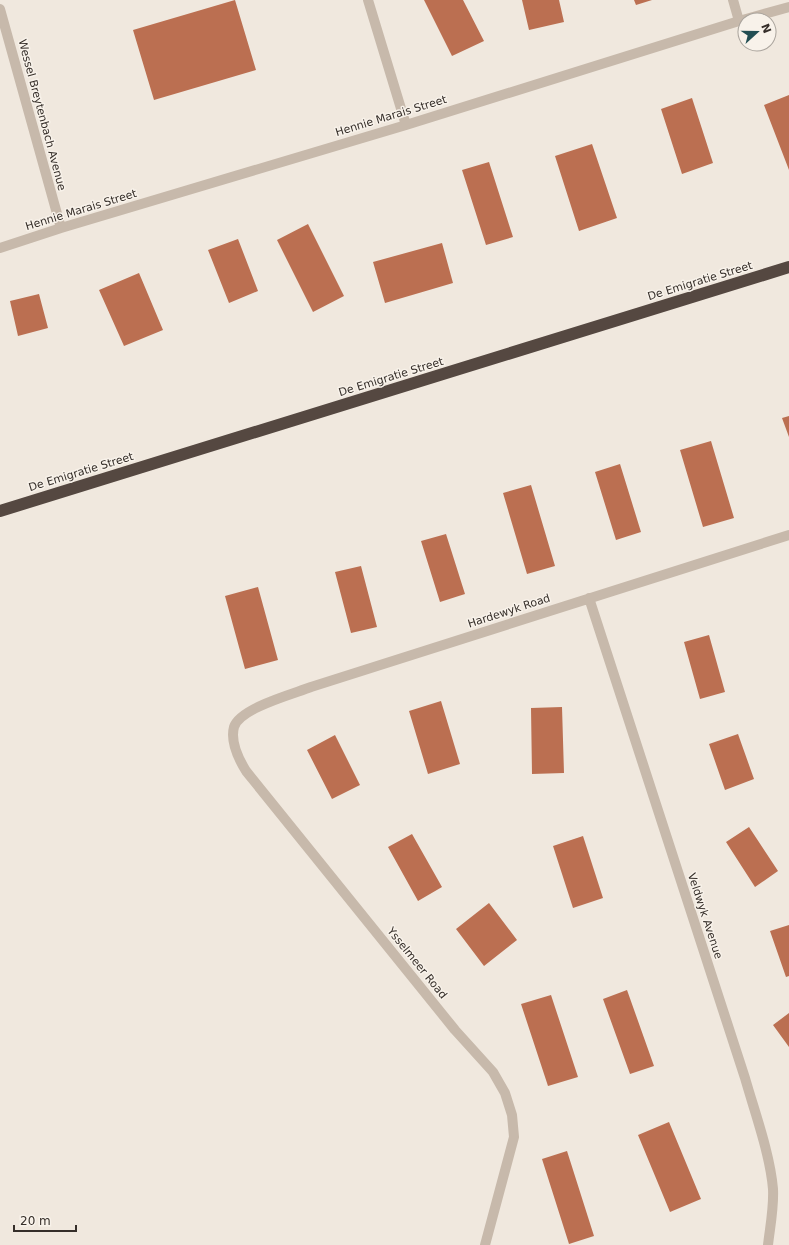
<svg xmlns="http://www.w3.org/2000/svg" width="789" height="1245" font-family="'DejaVu Sans',sans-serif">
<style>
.building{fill:#bb6f51}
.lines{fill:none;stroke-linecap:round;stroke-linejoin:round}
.minor{stroke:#c7b9ab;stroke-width:10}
.highway{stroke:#554841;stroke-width:12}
.labels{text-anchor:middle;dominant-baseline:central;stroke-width:3;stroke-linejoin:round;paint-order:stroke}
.street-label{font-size:11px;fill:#352e29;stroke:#f8f2ea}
</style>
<rect width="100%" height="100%" fill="#f0e8de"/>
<!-- building -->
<path class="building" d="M235,0L256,70L154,100L133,30Z
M424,0H463L484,41L452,56Z
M522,0H559L564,22L529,30Z
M634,0H652L636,5Z
M789,95V170L764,105Z
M692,98L713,163L682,174L661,109Z
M592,144L617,218L579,231L555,156Z
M489,162L513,237L486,245L462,170Z
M308,224L344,296L313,312L277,240Z
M238,239L258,291L229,303L208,250Z
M442,243L453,283L385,303L373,262Z
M139,273L163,330L124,346L99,290Z
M39,294L48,328L18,336L10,301Z
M789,416V437L782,418Z
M711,441L734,518L703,527L680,450Z
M620,464L641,532L616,540L595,472Z
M531,485L555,566L527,574L503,493Z
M446,534L465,594L440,602L421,541Z
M361,566L377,627L351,633L335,572Z
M258,587L278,660L245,669L225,596Z
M709,635L725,692L700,699L684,642Z
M441,701L460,764L428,774L409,711Z
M562,707L564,773L532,774L531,708Z
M738,734L754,779L725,790L709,744Z
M335,735L360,785L332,799L307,750Z
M749,827L778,871L755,887L726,842Z
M412,834L442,887L418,901L388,847Z
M583,836L603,898L573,908L553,846Z
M489,903L517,940L484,966L456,929Z
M789,925V976L786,977L770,931Z
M627,990L654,1066L630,1074L603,999Z
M551,995L578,1077L548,1086L521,1004Z
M789,1013V1047L773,1025Z
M669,1122L701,1199L670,1212L638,1135Z
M567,1151L594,1236L569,1244L542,1159Z"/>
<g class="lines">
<!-- minor -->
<path class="minor" d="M368,0L406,125
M733,0L739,21
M0,9L61,228
M0,248L61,228L406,125L739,21L789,7
M589,598L745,1078C755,1113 770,1154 773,1189C774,1208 770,1227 768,1245
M485,1245L514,1137L512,1115L505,1093L493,1072L455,1030L246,771C238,758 230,742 234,727C240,708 293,694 311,687L789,535"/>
<!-- highway -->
<path class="highway" d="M0,511L789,267"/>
</g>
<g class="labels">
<!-- street labels -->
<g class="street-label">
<text transform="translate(42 115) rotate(75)">Wessel Breytenbach Avenue</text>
<text transform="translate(391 116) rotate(-17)">Hennie Marais Street</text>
<text transform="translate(81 210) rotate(-17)">Hennie Marais Street</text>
<text transform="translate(700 281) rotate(-17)">De Emigratie Street</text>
<text transform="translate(391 377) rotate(-17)">De Emigratie Street</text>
<text transform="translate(81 472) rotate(-17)">De Emigratie Street</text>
<text transform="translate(509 611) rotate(-18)">Hardewyk Road</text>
<text transform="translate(705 916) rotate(72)">Veldwyk Avenue</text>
<text transform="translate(417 963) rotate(51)">Ysselmeer Road</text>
</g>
</g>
<!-- north arrow -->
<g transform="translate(757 32) rotate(69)"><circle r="19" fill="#f8f2ea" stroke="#aaa49d"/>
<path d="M0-3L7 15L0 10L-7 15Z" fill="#224e53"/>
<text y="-6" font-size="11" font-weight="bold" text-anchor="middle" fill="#352e29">N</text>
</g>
<!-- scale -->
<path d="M14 1225v6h62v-6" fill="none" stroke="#352e29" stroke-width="2"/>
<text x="20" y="1225" font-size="12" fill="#352e29" stroke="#f8f2ea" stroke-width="3" paint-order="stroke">20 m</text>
</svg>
